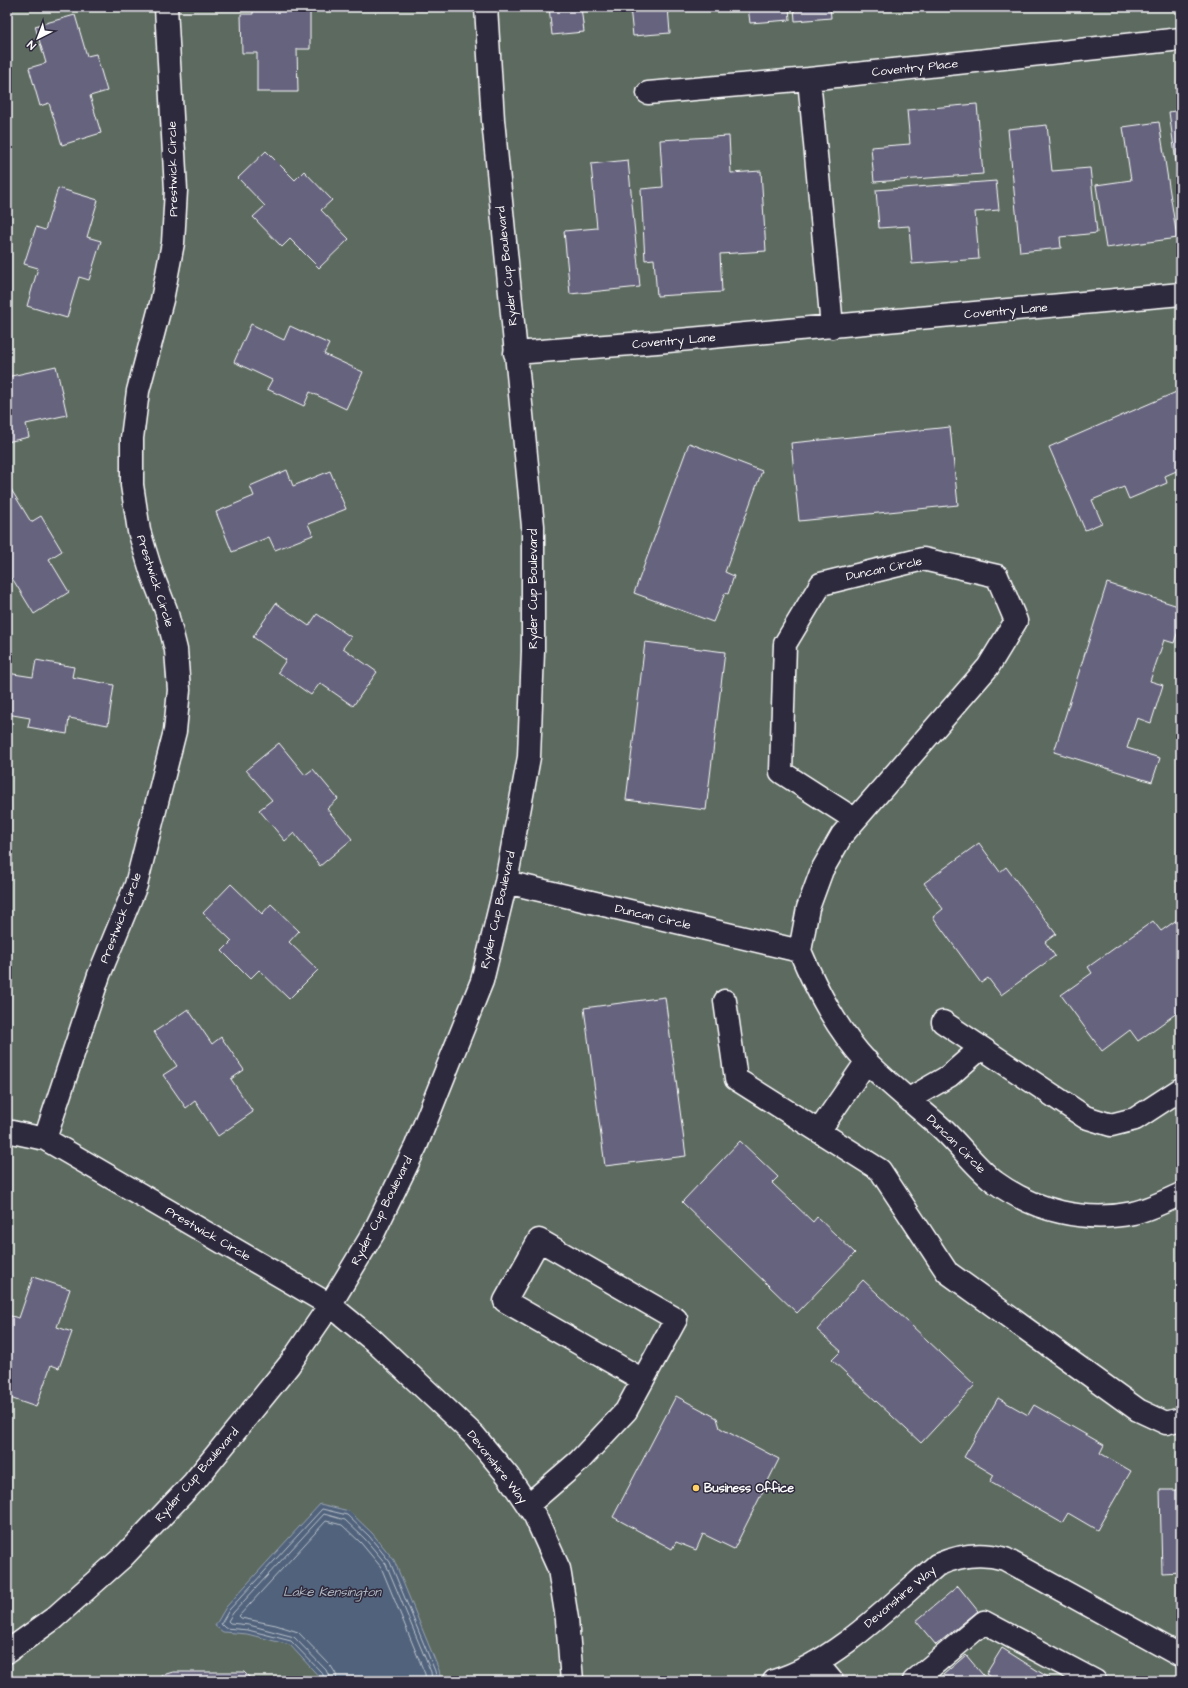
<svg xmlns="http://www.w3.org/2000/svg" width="1188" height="1688" font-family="'Architects Daughter',sans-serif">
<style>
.green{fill:#5c6a60;stroke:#aeb4b0}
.water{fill:#51637c;stroke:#97a1b0}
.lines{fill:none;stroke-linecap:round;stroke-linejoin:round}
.shore{stroke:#b9c1cb;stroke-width:1}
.building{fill:#66647e;stroke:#fff}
.minor-casing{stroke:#fff;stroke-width:25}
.minor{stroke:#2f2a3d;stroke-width:22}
.poi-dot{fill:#ffd166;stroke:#2f2a3d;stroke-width:1.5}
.labels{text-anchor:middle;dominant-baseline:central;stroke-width:3;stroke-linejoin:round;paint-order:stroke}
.street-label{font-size:12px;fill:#fff;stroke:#2f2a3d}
.poi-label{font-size:12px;font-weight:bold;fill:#fff;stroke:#2f2a3d;text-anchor:start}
.water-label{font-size:13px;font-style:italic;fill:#b1b9c4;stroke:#2f2a3d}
</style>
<rect width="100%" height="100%" fill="#403b50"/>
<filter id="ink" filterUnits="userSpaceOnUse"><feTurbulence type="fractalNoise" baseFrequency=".025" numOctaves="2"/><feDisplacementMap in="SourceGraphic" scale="8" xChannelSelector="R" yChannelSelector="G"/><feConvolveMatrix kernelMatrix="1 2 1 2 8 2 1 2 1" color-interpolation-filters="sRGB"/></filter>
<g filter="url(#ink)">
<!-- green -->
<path class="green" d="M7,7H1181V1681H7Z"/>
<!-- water -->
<path class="water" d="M320,1504L349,1511L372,1533L394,1560L439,1670L441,1681H323L290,1645L247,1634L223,1632L215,1626L226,1607Z"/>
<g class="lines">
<!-- shore -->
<path class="shore" d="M326,1681L322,1673L291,1641L248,1630L225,1628L221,1624L229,1610L322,1509L347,1515L369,1536L390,1562L435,1671L437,1681
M331,1681L326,1670L294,1637L249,1625L230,1623L228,1621L233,1613L324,1514L345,1520L365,1539L386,1564L431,1672L432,1681
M337,1681L336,1674L331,1666L298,1632L276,1625L241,1618L239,1616L326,1521L342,1525L361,1543L381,1567L425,1674L426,1681"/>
</g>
<!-- building -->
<path class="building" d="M253,7H295V11H310V49H297L298,92H257V53H242L241,14H253Z
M549,7H581L584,32L552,35Z
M630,7H668L670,33L633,36Z
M748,7H789L790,20L750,23Z
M794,7H830L831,18L795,21Z
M75,15L87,56L96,54L107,91L90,96L101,133L62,145L49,103L40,106L29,68L46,63L35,26Z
M977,104L983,174L874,182L871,147L910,144L907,110Z
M1181,110V198L1169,112Z
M1159,122L1177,238L1106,248L1096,185L1131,180L1123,127Z
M1047,125L1052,171L1090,168L1097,233L1060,237L1061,248L1020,252L1008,129Z
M729,136L731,173L761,171L766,251L720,254L722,292L657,296L654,259L645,260L641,189L663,187L660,140Z
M266,151L295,180L304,171L332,200L321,210L349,239L319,268L290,239L282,247L253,217L265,206L238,178Z
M628,160L640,287L570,294L564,231L597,228L591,164Z
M996,181L999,210L975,212L979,259L912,264L909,226L879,228L876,190Z
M58,188L98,200L87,237L101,241L89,280L79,277L67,318L27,306L38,268L24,264L36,227L45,230Z
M251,324L284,340L290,326L329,344L324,354L363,372L346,409L310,392L304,406L267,389L272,380L234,362Z
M56,366L67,415L26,424L29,437L7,442V377Z
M1181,390V469L1165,476L1167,483L1129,499L1124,487L1092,500L1102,523L1085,530L1049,447Z
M950,427L958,505L799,521L791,443Z
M689,443L762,471L725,572L734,576L728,594L725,593L713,622L634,593Z
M287,470L293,486L330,471L346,509L308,524L313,535L275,550L269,537L232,552L216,512L254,496L250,486Z
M9,486L31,522L41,516L62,551L49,559L69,592L34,614L12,578L7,581V487Z
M1107,583L1181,607V622L1174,643L1164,640L1150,681L1163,685L1151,723L1137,718L1127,748L1160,758L1152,782L1054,752Z
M276,603L309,626L317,614L351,637L343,648L377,672L353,706L320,683L311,695L278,672L286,660L253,637Z
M645,642L725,652L706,810L626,800Z
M36,660L74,667L72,677L114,685L108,725L69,718L67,734L28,727L30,718L7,714V673L33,677Z
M279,743L305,775L313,769L338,799L327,809L352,839L320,866L294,833L285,841L259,810L272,800L246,770Z
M979,843L1000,872L1006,867L1056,934L1045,942L1055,956L1001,995L988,978L981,983L933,917L943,909L924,883Z
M231,884L262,914L271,904L299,931L289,942L318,970L289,999L259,970L250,979L222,951L232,941L203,913Z
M1181,917V1010L1138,1041L1130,1030L1102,1051L1061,995L1092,973L1088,967L1153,921L1161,931Z
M665,997L686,1156L605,1166L584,1008Z
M188,1009L212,1044L221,1037L244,1070L231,1079L253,1112L218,1136L195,1101L186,1108L163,1075L177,1066L154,1032Z
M740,1141L778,1177L772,1183L813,1222L817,1217L855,1253L797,1313L682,1202Z
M33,1277L70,1289L57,1327L72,1332L59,1368L51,1365L36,1407L7,1397L9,1357H7V1315L19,1318Z
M863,1280L975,1385L921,1443L832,1360L841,1351L817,1330Z
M676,1396L717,1418L720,1428L779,1459L734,1549L703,1534L696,1550L676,1542L672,1549L613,1517Z
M998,1398L1028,1415L1034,1405L1104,1445L1100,1453L1131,1471L1097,1530L1068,1513L1062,1523L990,1482L994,1475L964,1457Z
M1160,1490H1181V1572L1162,1573Z
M958,1586L978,1611L936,1645L916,1621Z
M1002,1648L1049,1678L1047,1681H996L986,1674Z
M966,1655L988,1681H936Z
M173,1672H244L253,1681H158L163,1675Z"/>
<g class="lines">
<!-- minor casing -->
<g class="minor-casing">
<path id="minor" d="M809,79L832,327
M648,93L809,79L1181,39
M515,353L657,342L1181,294
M506,882L800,951C817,991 837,1030 867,1062C889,1084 914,1104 937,1124C958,1142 974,1166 995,1182C1035,1211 1085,1223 1133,1213C1150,1209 1166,1201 1181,1194
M800,951L808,908L822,870L842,835L988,667L1016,621L997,576L923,559L821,584L785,644L781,772L854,819
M725,1001L736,1079L880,1170L947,1272L1138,1410L1166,1423L1181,1419
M943,1022L1085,1117L1111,1125L1135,1119L1181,1089
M909,1099L949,1076L981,1048
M7,1131L45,1139L330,1305L374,1341L474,1435L508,1476L535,1516L559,1569L567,1619L572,1681
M819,1131L867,1061
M45,1139L99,975L136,885L175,731L179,690L176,650L166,610L152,574L139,531L132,485V438L138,391L162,300L173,243L176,190L166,7
M528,1505L579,1461L626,1411L676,1319L539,1240L505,1301L643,1380
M7,1652L53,1619L123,1557L194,1482L289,1365L330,1305L374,1232L416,1146L482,981L506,882L529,757L533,651V526L493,120L486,7
M816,1662L832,1681
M774,1681C833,1664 891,1605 937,1565C959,1555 982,1552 1005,1559L1181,1656
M914,1681L984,1622L1095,1681"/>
</g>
<!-- minor -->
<use href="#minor" class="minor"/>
</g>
</g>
<!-- markers -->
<circle class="poi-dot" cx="696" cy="1488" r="4"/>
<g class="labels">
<!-- street labels -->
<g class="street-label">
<text transform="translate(915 68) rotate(-6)">Coventry Place</text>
<text transform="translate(173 169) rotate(-91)">Prestwick Circle</text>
<text transform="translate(507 266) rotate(-96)">Ryder Cup Boulevard</text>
<text transform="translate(1006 311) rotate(-5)">Coventry Lane</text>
<text transform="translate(674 341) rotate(-5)">Coventry Lane</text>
<text transform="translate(884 569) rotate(-12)">Duncan Circle</text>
<text transform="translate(155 581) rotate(72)">Prestwick Circle</text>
<text transform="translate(533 589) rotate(-90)">Ryder Cup Boulevard</text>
<text transform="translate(498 910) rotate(-77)">Ryder Cup Boulevard</text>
<text transform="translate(653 917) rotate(13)">Duncan Circle</text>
<text transform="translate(121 918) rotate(-69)">Prestwick Circle</text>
<text transform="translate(956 1144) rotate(45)">Duncan Circle</text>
<text transform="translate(382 1211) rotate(-63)">Ryder Cup Boulevard</text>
<text transform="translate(208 1234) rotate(30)">Prestwick Circle</text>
<text transform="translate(497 1467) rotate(52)">Devonshire Way</text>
<text transform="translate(197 1475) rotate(-49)">Ryder Cup Boulevard</text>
<text transform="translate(900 1597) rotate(-40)">Devonshire Way</text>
</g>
<!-- poi labels -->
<g class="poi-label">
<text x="704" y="1488">Business Office</text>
</g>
<!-- water labels -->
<g class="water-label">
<text x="332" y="1592">Lake Kensington</text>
</g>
</g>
<!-- margin -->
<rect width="1188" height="1688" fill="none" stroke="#2f2a3d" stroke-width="24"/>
<rect x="12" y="12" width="1164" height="1664" fill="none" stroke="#fff" stroke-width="1.5" filter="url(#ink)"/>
<!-- north arrow -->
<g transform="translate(38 38) rotate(222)" stroke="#2f2a3d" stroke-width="3" paint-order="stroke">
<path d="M0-3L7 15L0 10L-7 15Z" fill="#ffffff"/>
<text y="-6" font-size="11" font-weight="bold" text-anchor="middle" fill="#ffffff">N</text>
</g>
</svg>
